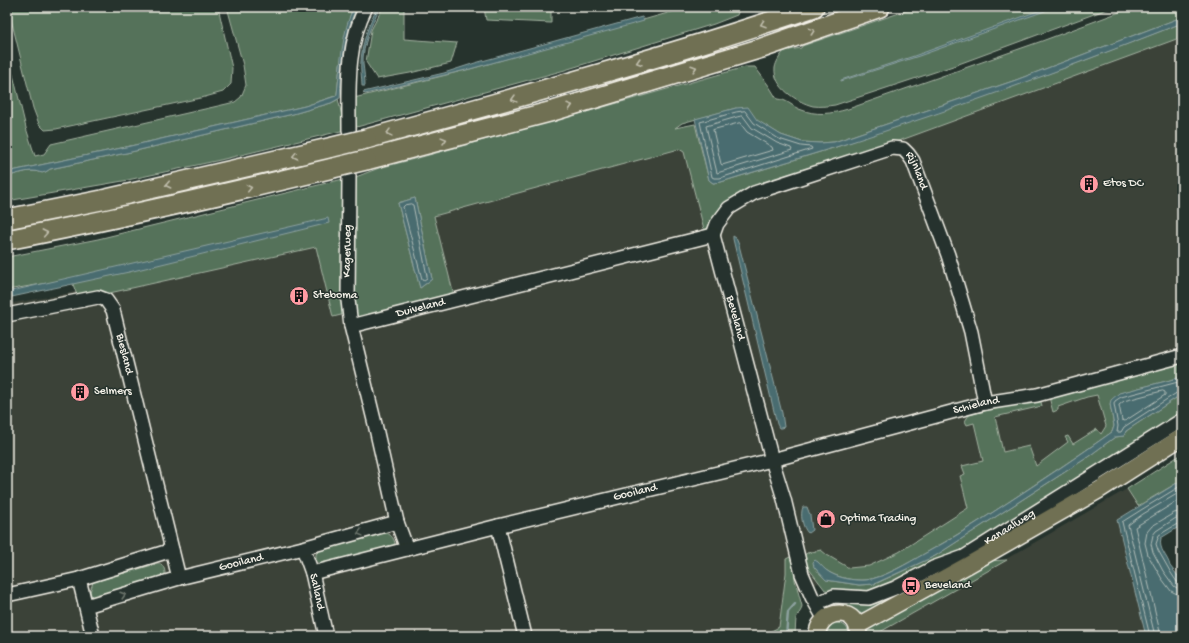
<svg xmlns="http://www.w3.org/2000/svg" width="1189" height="643" font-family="'Gochi Hand',sans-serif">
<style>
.built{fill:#3b4239}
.green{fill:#54725a;stroke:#a4b2a1;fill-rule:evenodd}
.water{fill:#496c6f;stroke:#8da19f}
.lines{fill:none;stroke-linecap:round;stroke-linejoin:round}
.shore{stroke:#b0bcb8;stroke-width:1}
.stream{stroke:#8da19f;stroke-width:2.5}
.minor-casing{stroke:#f4f1e8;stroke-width:16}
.major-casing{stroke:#f4f1e8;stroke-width:19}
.highway-casing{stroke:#f4f1e8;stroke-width:22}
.minor{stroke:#26332d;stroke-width:13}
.major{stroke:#706f52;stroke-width:16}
.highway{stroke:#706f52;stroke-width:19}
.highway-bridge-casing{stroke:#f4f1e8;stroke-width:22;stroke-linecap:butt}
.highway-bridge{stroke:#706f52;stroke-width:19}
.oneway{stroke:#bfbdac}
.oneway2{stroke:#6e766e}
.labels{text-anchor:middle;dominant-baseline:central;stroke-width:3;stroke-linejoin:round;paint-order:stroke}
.street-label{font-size:12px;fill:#f4f1e8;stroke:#26332d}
.poi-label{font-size:12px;fill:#f4f1e8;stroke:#26332d;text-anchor:start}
</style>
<rect width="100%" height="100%" fill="#26332d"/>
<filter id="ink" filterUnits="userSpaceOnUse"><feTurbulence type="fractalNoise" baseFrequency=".025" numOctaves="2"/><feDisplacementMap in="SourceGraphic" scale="8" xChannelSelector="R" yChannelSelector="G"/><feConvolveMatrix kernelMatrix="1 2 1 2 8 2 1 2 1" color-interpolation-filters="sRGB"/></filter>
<g filter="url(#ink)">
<!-- built -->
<path class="built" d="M1182,23V394L965,538L826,580L802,590L784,606L780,629L765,636H7V304L60,295L333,236L379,214L722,121L835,154L961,110Z
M1127,489L1138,506L1117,520L1146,636H873Z"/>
<!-- green -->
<path class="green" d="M8,7H218L232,68L231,84L223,92L205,97L56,129L45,130L39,124L33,108Z
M227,7H354L351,12L340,65L337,94L345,130L220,160L123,181L7,201V176C15,175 24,171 32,171C41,171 41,176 50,169L131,152L293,114L331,103L337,100L335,96L305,106L126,147L7,172V50L26,128L35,156L44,154L51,144L218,106L235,102L241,97L246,85L243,65Z
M383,7H404V39L457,43L451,63L410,73L377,79L366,62L371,30Z
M484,7H551V23L486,20Z
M689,7H740L737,15L714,24L565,70L353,128L354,98L470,69Z
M917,7H1113L956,65L835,105C828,106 820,107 813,106C797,102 773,87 775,68C776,62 780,56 784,51L801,48L802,46Z
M1133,7H1182V17L1016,80L834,142L820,143L802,142L781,135L736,108L682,123L675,128L695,124L709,180L713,183L721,182L833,148L991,94L1067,67L1182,23V37L896,142L749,190L712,221L705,233L684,152L679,149L434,216L455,300L359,319L353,308V178L379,168L418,158L586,112L745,67H755L769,86L777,99C788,100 790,105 799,109C816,116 831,114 848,109L1042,41ZM415,198L432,279L420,288L398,203Z
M343,179L345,314L333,317L316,247L96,296L78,298L71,279L7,290V257L98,239Z
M1182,360V377L1120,393L1110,404L1114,426L1112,432C1077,457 1040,481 1004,505C978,522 951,539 924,554C908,563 883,578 866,580C849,581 827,576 817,561L814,567L826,580L859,585L875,584L935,556L1085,459L1115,437L1124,436L1126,431L1182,394V419L964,554L872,592H840L825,590L809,569L803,556L807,553L821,550L827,555L849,568L869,566L899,552L968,508L960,476L965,474L962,466L983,461L974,423L967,425L965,421L969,415L1040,398L1042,406L995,417L1003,452L1029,446L1036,466L1068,442L1065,437L1068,436L1073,444L1097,429L1101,434L1106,426L1097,395L1087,397L1058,407V410L1053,412L1049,397Z
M1182,454V480L1138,506L1127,489Z
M385,532C391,535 393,537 395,543L392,548L321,566L316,560V554L321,548Z
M790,557L792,561L795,570V580L802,606L801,610L796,618L795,634L794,636H762L779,627L786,573V559Z
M1007,560L873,636H862L867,630L891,615L984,561Z
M156,564H161C165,568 166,573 164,579L92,597L90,592L93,582Z
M909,585L911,587L900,597L865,612L857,614L838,610L834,604L837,601Z
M835,623C844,623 848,627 850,636H826C826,630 829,626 835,623Z"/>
<!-- water -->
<path class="water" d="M354,7H357C344,31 341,71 340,98L331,103L293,114L131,152L50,169C41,176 41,171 32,171C24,171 15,175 7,176V172L126,147L305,106L336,96L337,94C340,69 342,29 354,7Z
M377,7H380C372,23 362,46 363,64C364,72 365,79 365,86H362C362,78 360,69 361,61C362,42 369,24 377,7Z
M1049,7H1056L919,56L841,81V80L914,56Z
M642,17L644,21L470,69L365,94L363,92L444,73L475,63Z
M1182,17V23C1090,59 997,94 903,125C843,146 782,163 721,182L713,183L709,180L695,119L736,108L748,107L757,120L781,135L802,142L820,143L834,142L1016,80Z
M415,198L432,279L420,288L398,203Z
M328,218L329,223L129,272L7,298V292Z
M733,236L736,238L739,245L782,413L784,427L781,428H779L777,424L733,239Z
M1182,377V394L1126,431L1124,436L1115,437L1085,459L935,556L874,584L859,585L826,580L814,567L813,562L815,560C819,562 822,567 826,570C836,578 854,581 866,580C884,578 908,563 924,554C952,539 978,522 1004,505C1041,481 1077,457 1112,432L1114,426L1110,404L1111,400L1119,393Z
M1182,480V525L1161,538C1158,550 1168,556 1170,566L1182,581V636H1146L1117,520Z
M803,507H807L810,515L812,530L808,533C802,527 800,514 803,507Z"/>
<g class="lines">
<!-- shore -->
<path class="shore" d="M745,111L754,123L779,139L801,146L811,147L812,149L720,178H714L712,177L700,122L736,112Z
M743,116L752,128L777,143L791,148L792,150L717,173L706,126L737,117Z
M740,123L747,132L772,147L773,150L722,165L721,164L713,130Z
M411,204L413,205L427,276V278L424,280L422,279L403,207L405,205Z
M1182,381L1121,397L1115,401L1114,404L1118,426L1117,432H1121L1124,427L1178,392L1182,391
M1163,391L1165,392V395L1125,421L1122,420L1119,405L1124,401Z
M1182,511L1174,513L1152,526L1147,532L1145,543L1148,555L1162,579L1171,591L1177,594L1182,595
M1182,517L1176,518L1156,531L1153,535L1151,544L1153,552L1163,571L1174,586L1177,588L1182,589
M1182,522L1179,523L1159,535L1156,544L1158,550L1171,573L1177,582L1182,583
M1150,636L1122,522L1141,510L1182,485
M1155,636L1128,525L1143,514L1182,491
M1161,636L1135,527L1182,498"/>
<!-- stream -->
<path class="stream" d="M786,636L788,612L795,604"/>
<!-- minor casing -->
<g class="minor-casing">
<g id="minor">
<path d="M349,130C349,89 346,45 366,7"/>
<path d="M349,176L348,300L351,326"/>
<path id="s1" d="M713,235L717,224L729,208L754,193L892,148L903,149L908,154L913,161L948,255L971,332L985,403"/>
<path id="s2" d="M713,235L772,460L784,499L802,574L812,597L824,618"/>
<path id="s3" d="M7,315L98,297L106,300L113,310L179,578"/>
<path d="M498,526L525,636"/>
<path id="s4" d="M303,548L312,573L326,636"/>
<path id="s5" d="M407,549L397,522L375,424L351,326L713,235"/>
<path id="s6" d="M312,573L498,526L772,460L985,403L1037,395L1182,356"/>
<path d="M79,579L93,636"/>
<path d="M7,595L79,579L172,550"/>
<path id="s7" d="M825,600L834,596L869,598L895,588L933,568L964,557L1182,420"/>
<path id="s8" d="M86,606L179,578L303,548L397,522"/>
</g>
</g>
<!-- major casing -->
<g class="major-casing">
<path id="major" d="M857,626L968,565L1099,490L1182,437
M817,636C818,612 849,605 857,626C858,629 858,633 859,636"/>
</g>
<!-- highway casing -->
<g class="highway-casing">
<path id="highway" d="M366,139C516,98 666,57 814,7
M366,160L553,111L762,48L880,7
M7,219L102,200L333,147
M7,240C116,219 225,194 333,168"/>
</g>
<!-- minor -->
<use href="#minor" class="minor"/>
<!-- major -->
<use href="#major" class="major"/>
<!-- highway -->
<use href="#highway" class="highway"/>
<!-- highway-bridge casing -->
<g class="highway-bridge-casing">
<path id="highway-bridge" d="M333,147L366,139
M333,168L366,160"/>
</g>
<!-- highway-bridge -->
<use href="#highway-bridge" class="highway-bridge"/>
</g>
<!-- one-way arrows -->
<defs><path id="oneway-chevron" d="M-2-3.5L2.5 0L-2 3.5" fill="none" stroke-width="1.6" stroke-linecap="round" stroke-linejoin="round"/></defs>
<g class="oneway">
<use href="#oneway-chevron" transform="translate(763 24) rotate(161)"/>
<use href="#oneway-chevron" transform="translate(812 31) rotate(-19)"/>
<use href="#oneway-chevron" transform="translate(639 62) rotate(163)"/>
<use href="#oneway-chevron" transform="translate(694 68) rotate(-17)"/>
<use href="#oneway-chevron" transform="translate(514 99) rotate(165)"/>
<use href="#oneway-chevron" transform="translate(570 106) rotate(-17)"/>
<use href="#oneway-chevron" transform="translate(389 133) rotate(165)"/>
<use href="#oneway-chevron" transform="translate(444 140) rotate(-15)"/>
<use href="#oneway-chevron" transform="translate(295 156) rotate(167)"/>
<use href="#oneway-chevron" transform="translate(168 185) rotate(167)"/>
<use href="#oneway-chevron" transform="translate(249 188) rotate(-13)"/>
<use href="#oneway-chevron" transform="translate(45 233) rotate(-11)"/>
</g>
<g class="oneway2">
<use href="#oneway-chevron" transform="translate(360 533) rotate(165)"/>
<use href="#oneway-chevron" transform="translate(123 595) rotate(-17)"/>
</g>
</g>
<!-- icons -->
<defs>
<g id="building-disc" transform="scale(1)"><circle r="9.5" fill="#ff9aa2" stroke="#26332d"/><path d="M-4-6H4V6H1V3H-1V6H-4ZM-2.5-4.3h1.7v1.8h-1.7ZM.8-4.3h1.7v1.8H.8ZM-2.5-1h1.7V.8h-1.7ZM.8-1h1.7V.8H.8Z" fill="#111"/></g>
<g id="shop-disc" transform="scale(1)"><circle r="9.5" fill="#ff9aa2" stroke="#26332d"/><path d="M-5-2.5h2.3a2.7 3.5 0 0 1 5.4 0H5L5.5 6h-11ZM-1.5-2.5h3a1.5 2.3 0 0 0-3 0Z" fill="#111"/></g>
<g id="bus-disc" transform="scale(1)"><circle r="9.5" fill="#ff9aa2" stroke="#26332d"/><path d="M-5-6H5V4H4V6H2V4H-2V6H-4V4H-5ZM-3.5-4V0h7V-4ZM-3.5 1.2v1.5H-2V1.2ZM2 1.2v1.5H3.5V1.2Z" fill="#111"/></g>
</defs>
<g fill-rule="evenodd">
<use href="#building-disc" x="1089" y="184"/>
<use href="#building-disc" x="299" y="296"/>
<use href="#building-disc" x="80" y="392"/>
<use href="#shop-disc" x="826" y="519"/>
<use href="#bus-disc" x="911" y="586"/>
</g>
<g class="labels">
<!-- street labels -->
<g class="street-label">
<text stroke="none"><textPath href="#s1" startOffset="243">Rijnland</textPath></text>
<text transform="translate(348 251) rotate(-89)">Kagerweg</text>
<text stroke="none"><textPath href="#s5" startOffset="302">Duiveland</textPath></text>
<text stroke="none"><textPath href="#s2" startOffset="86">Beveland</textPath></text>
<text stroke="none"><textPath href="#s3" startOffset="159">Biesland</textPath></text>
<text stroke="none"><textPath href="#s6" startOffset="685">Schieland</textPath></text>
<text stroke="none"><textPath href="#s6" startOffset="333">Gooiland</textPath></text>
<text stroke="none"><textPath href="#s7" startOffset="203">Kanaalweg</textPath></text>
<text stroke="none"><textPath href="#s8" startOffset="161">Gooiland</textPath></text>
<text stroke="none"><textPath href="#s4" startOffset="46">Salland</textPath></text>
</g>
<!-- poi labels -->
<g class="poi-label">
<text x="1103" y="184">Etos DC</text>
<text x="313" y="296">Steboma</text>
<text x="94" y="392">Selmers</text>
<text x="840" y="519">Optima Trading</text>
<text x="925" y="586">Beveland</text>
</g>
</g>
<!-- margin -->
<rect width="1189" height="643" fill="none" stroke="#26332d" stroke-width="24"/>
<rect x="12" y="12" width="1165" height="619" fill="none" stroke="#f4f1e8" stroke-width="1.5" filter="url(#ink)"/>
</svg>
